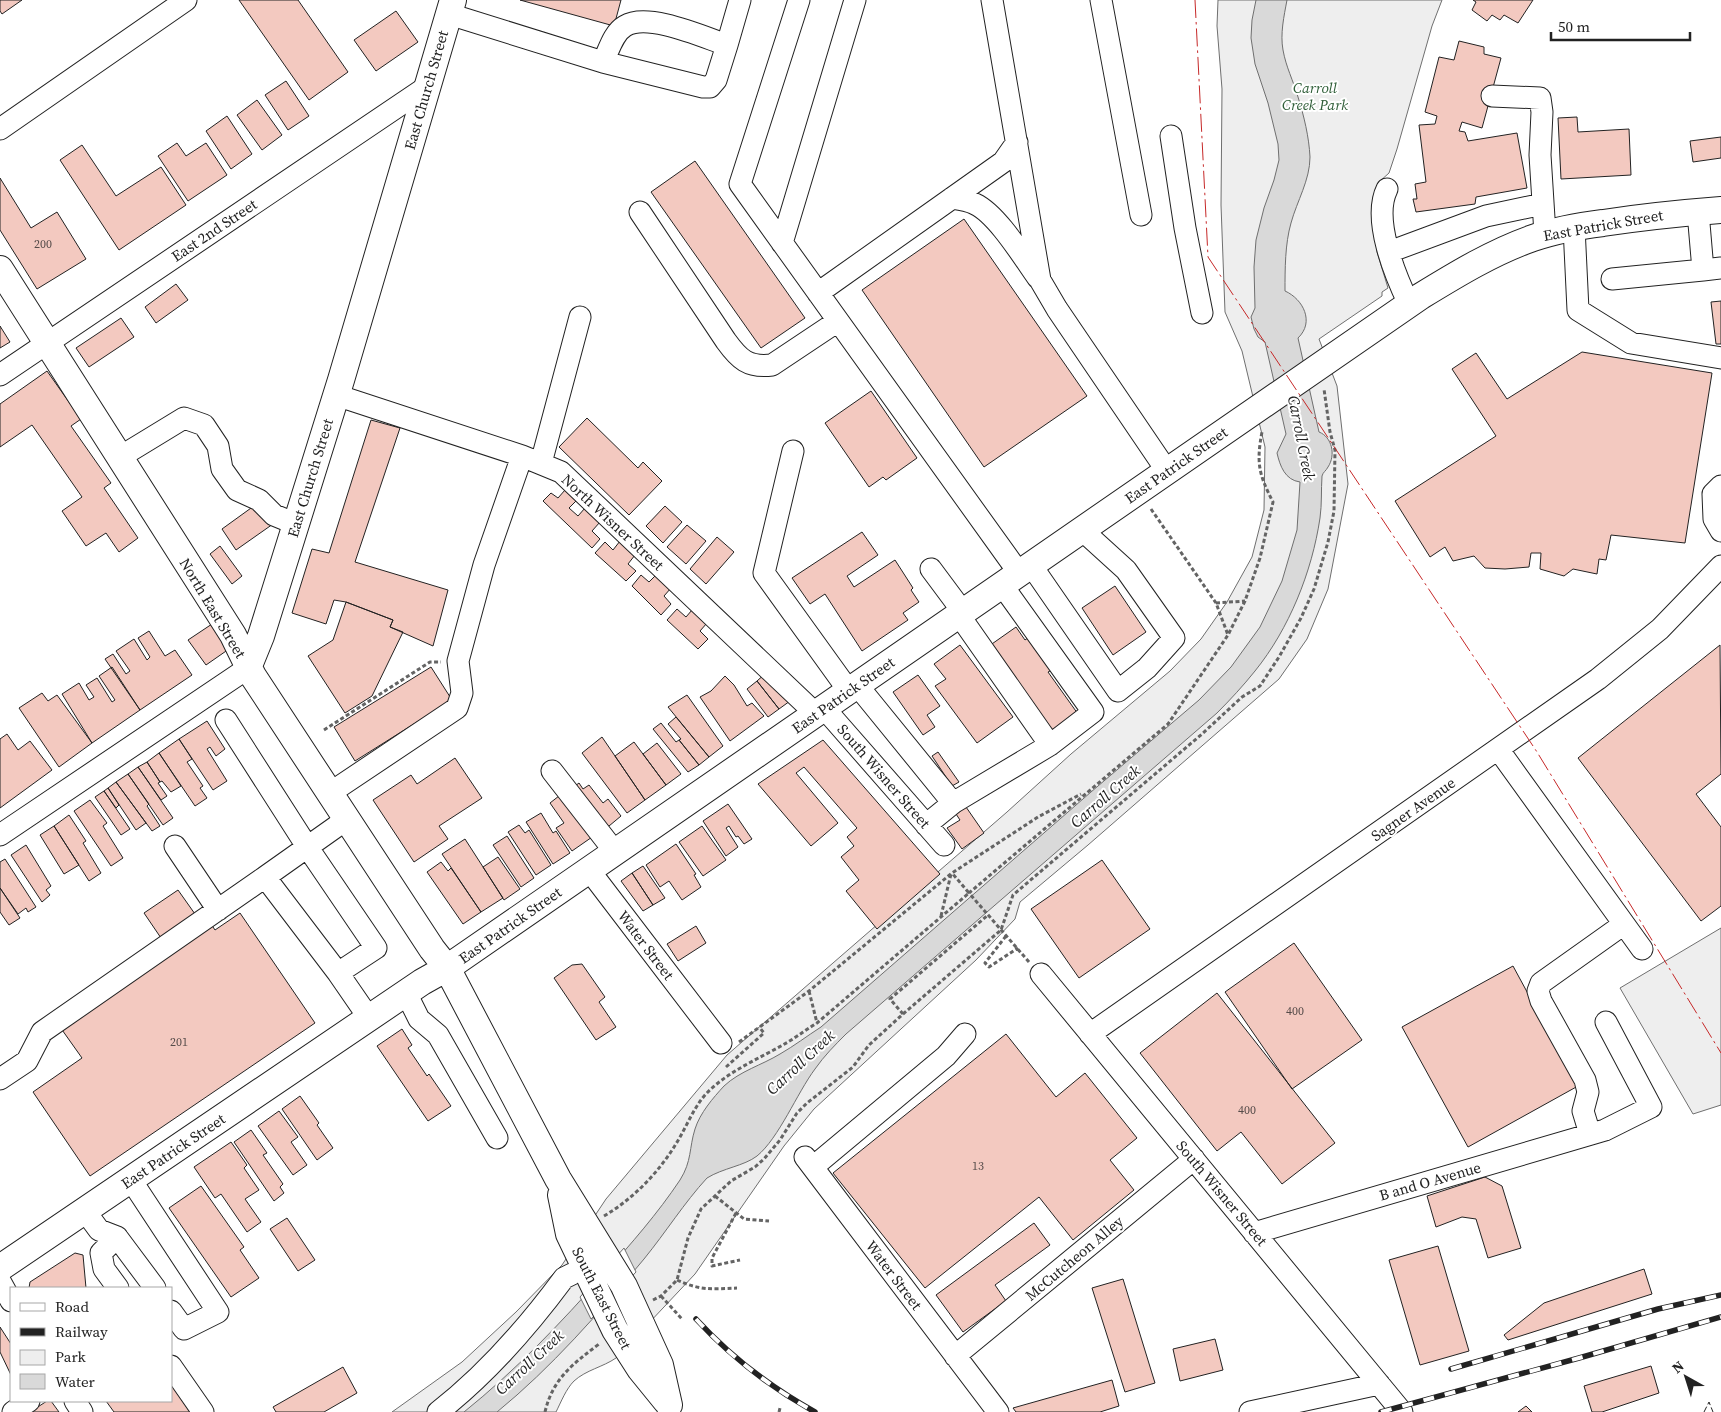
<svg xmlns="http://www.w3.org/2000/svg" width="1721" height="1412" font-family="'Source Serif 4',serif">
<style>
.green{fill:#eee;stroke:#6f6f6f}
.water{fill:#d9d9d9;stroke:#6f6f6f}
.pier{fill:#fff;stroke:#6f6f6f}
.building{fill:#f3c9c0;stroke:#222}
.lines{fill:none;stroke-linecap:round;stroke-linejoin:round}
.minor-casing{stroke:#222;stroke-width:23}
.major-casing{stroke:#222;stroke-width:28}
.path{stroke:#646464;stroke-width:3;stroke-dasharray:4 2.5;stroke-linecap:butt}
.minor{stroke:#fff;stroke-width:21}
.major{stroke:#fff;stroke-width:26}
.rail-casing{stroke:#222;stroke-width:5.5}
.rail{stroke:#fff;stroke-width:4;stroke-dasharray:11;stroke-linecap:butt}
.fence{stroke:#222;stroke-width:1;stroke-dasharray:6 2.5;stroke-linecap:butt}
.power{stroke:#c62828;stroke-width:1;stroke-dasharray:18 4 2.5 4;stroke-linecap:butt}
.labels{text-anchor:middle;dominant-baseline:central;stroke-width:4;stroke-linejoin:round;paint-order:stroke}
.number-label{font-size:12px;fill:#564c4a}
.park-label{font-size:15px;font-style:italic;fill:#2f5e38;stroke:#fff}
.street-label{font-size:15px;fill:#222;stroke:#fff}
.water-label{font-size:16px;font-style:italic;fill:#222;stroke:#fff}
</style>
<rect width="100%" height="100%" fill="#fff"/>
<!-- green -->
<path class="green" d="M1218,0H1442L1432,26L1397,149L1389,173L1379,182L1375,193L1373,211L1377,252L1388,288L1382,292V296L1319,339L1337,386L1348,484L1328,589L1307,639L1279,679L1088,845L1020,902L1015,919L976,960L814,1109L784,1146L695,1274L616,1358C603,1367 586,1370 574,1381C566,1389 561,1402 556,1412H392L462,1362L516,1312L562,1265L606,1199L727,1055L1007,812L1071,754L1170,671L1201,639L1227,602L1252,557L1264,510L1265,447L1242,351L1225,312L1221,205L1222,89L1217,26Z
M1721,928V1105L1693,1114L1620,988Z"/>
<!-- water -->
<path class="water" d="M1256,0H1287C1284,16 1280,34 1283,50C1286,67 1293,80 1298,97C1304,116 1309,137 1310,157C1310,180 1297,201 1291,223C1285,244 1285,269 1285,291C1303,299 1315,322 1298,338L1319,432C1332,437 1336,455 1328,467C1326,471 1323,472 1322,476C1321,490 1322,504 1320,518C1312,572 1289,629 1255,671C1243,686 1230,700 1217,713L846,1034C835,1045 824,1056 815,1069C797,1093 779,1138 757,1156C744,1166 723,1168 707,1178C684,1203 666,1232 644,1259C600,1312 551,1368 497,1412H464C515,1371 561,1323 604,1274C631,1244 658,1213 680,1180C692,1161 689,1148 695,1129C700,1113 713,1098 724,1086C740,1071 762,1065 780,1054C794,1046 807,1036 821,1027L1091,792L1199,700L1231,667L1260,627L1282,581L1297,530L1300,482C1285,480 1280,466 1277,453L1286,434L1265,342L1258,337L1254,329L1251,317L1255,308L1254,267L1256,240L1264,208L1274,180L1279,160L1278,144L1268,103L1255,64L1251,38L1252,20Z"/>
<!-- pier -->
<path class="pier" d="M624,1248L636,1272L591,1319L580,1297Z"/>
<!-- building -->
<path class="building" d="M0,0H22L2,14L0,11Z
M239,0H298L348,72L309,100Z
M520,0H621L614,26Z
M1473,0H1533L1518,23L1504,15L1500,20L1492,15L1487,21L1472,10L1476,2Z
M396,11L418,42L376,71L354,40Z
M1459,41L1484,47V54L1501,58L1482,128L1462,122L1459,131L1465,132L1468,141L1517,133L1527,188L1476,197L1475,204L1416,212L1413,199H1417L1415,184L1426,182L1419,125L1435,124L1437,116L1425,112L1439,57L1454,60Z
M286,81L309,116L288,130L265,95Z
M257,100L282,135L262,150L237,115Z
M227,116L252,154L231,169L206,131Z
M1577,117L1578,132L1629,129L1631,175L1561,179L1558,118Z
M1721,137V158L1693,162L1690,141Z
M177,143L186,156L206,143L227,175L188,201L158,156Z
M82,145L116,196L161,167L186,205L119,250L60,160Z
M695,161L805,318L761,348L651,192Z
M0,178L31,228L57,212L86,259L37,289L0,230Z
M964,219L1087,396L984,467L862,290Z
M176,284L188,300L156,323L145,307Z
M1721,301V344H1716L1711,302Z
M121,318L134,337L89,367L76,348Z
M0,326L10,342L0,348Z
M1582,352L1712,373L1685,543L1611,535L1606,560L1599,559L1597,574L1573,569L1564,576L1540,569L1541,553H1531L1529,567L1505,569L1485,568L1474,556L1453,561L1445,547L1430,557L1395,501L1496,436L1452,369L1476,353L1507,399Z
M47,371L81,419L71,426L111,483L104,488L138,538L119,552L106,533L86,546L62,511L82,497L32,425L0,447V404Z
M871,391L917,458L886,480L883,477L869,487L825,423Z
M587,418L638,468L643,462L662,481L629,515L559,447Z
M371,420L400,428L355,562L448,590L433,646L390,627L393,620L346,602L334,600L326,624L292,613L312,549L329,553Z
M565,490L576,501L569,508L578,516L585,508L600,522L592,531L600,539L592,548L543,501L551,493L558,498Z
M258,503L273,524L236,550L222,529Z
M665,506L682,522L663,543L646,526Z
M687,525L706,541L686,564L667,547Z
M862,532L878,555L847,576L854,587L895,560L913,588L911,590L919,602L903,613L908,620L862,651L825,594L810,604L792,578Z
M717,537L734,552L706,584L690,569Z
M620,541L635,555L628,564L636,571L626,581L595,553L605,542L613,550Z
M220,546L242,576L232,584L210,554Z
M657,574L671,588L664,596L671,604L661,615L632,586L641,575L649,582Z
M1115,586L1146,632L1113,655L1082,608Z
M346,602L393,620L390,627L403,632L372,696L345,713L308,656L333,640Z
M677,609L686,617L692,610L707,623L700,631L708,639L698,649L667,620Z
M212,624L229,649L206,665L188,640Z
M1016,627L1025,640L1029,637L1052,670L1048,672L1078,714L1050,734L989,646Z
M149,631L165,656L175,650L192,675L140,710L105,659L113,654L126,674L130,671L116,651L134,639L147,660L150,657L138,638Z
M960,645L1013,717L977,743L935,686L946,679L934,664Z
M1720,645L1721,774L1696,794L1721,827V906L1701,921L1578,758Z
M112,667L140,710L92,743L62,694L79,683L89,700L94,697L86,685L97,678L112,702L115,700L99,676Z
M431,667L452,700L355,761L334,727Z
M767,672L790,701L779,709L757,681Z
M918,675L940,706L927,715L935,727L923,735L893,692Z
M725,676L734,685L747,706L752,703L764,716L730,741L700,697L711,691Z
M757,681L779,709L768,717L747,689Z
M42,693L48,701L57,695L92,743L59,767L19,708Z
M687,695L723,746L709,757L668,707Z
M676,717L709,757L699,765L679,740L681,739L668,724Z
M207,721L225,749L216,756L210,747L207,749L227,781L213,790L179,739Z
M661,723L676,742L679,740L699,765L688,772L653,729Z
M7,734L18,750L30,741L52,770L0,808V739Z
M602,737L645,800L627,813L582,753Z
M179,739L192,759L187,762L203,786L200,788L207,798L195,806L159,753Z
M823,740L940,874L877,929L846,891L859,880L841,857L854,846L847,837L857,828L804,767L796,773L838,823L811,846L758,784Z
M634,742L666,785L645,800L615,756Z
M657,743L681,774L666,785L643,754Z
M938,752L959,782L952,786L932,756Z
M159,753L181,786L171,792L162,781L160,782L147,762Z
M455,758L482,798L439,826L448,839L414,862L373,800L411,775L417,784Z
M147,762L160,782L158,783L167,796L161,800L138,767Z
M138,767L173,818L163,825L128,774Z
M128,774L149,804L147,806L160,826L152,831L116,782Z
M116,782L146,823L136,830L108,788Z
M579,783L583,789L589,785L603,803L608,799L621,816L603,831L571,789Z
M108,788L119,805L116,808L104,791Z
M104,791L130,829L121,835L95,797Z
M564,792L595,835L572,851L556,828L564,823L550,803Z
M90,800L107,823L103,826L123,858L111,866L74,811Z
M728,804L752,839L744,844L738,836L736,837L729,826L726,828L738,847L726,856L703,821Z
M966,807L984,833L962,849L947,828L960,820L956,814Z
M541,813L553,833L556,831L570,853L553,864L526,822Z
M69,815L86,841L83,843L101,873L89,881L54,826Z
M519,825L525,833L529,830L551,865L536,875L508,832Z
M54,826L79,865L64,874L40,835Z
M702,826L726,860L703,876L679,842Z
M507,836L534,878L521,887L493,845Z
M465,839L503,898L481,912L442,854Z
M676,844L696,874L694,875L701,887L682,900L669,881L660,887L646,865Z
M26,845L51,886L46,890L50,895L42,902L11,855Z
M498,857L520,889L504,900L483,867Z
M5,859L36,907L28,912L26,908L18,914L0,888V862Z
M1102,860L1150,929L1079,978L1031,909Z
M441,862L448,871L451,868L481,912L463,924L427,872Z
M643,866L665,898L653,905L632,873Z
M632,873L653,905L643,911L621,881Z
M0,888L20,918L9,925L0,912Z
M178,890L195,914L161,938L144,913Z
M240,913L315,1023L90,1176L33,1092L82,1058L60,1027L211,924L215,930Z
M696,926L706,943L678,961L667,944Z
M1294,943L1362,1040L1292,1089L1225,992Z
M582,964L605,997L599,1002L616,1027L596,1040L554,978L572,965Z
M1513,966L1578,1086L1468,1147L1402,1027Z
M1217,993L1335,1143L1282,1184L1241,1132L1217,1151L1140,1053Z
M402,1029L412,1045L408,1048L427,1076L429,1074L451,1106L428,1121L377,1046Z
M1006,1034L1056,1097L1085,1073L1137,1138L1110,1160L1134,1190L1073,1240L1039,1197L925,1288L833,1173Z
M300,1096L319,1123L317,1125L333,1148L317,1160L282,1109Z
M279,1111L298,1137L291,1142L307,1165L293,1175L258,1126Z
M251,1130L267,1153L263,1155L283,1184L280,1187L284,1193L274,1201L234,1142Z
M231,1142L247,1165L244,1168L259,1190L245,1199L261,1222L247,1232L221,1194L215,1198L194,1167Z
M1485,1177L1502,1186L1521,1248L1488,1258L1476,1219L1462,1217L1436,1227L1427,1196Z
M201,1186L244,1247L240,1250L259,1278L231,1297L169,1208Z
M287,1218L315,1260L298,1271L270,1229Z
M1034,1223L1050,1245L995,1285L1006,1301L963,1332L936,1295Z
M1438,1246L1469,1351L1420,1365L1389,1260Z
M75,1253L83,1255L86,1288H29L30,1282Z
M1644,1269L1652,1294L1508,1340L1504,1335L1544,1303Z
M1123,1279L1155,1383L1125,1392L1092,1288Z
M0,1327L11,1344V1375L0,1352Z
M1215,1339L1223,1370L1180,1381L1173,1349Z
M1651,1366L1659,1393L1602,1412H1592L1584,1386Z
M343,1367L357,1393L324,1412H276L273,1407Z
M1112,1380L1119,1406L1100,1412H1016L1013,1408Z
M171,1384L190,1412H114L106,1401H171Z
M47,1401H51L59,1412H30Z
M1526,1406L1532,1412H1518Z"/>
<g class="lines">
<!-- minor casing -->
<g class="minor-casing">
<path id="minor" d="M799,0L740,184L1019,573
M992,0L1040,280L1057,309L1167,471
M1101,0L1141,215
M449,14L603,62L703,87H710L716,80L727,45
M603,62C609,50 613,33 625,26C648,12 703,37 727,45L740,0
M1492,96L1540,98L1542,112L1540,155L1545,234
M0,129L186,0
M1171,136L1185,228L1202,313
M1387,189C1372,219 1395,275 1409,304
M952,198C959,199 968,200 975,204C997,214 1023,257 1038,278
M640,212L726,341C739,359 748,368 772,365L838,321
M1574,227L1578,310L1631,343L1721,358
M782,243L855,0
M1389,252L1486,216L1543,204
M1703,270L1721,268
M1612,279L1703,270L1698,212
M818,293L1003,162L1017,142
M0,375L428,86
M336,395L522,456L561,472L816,714
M793,451L764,573L849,691
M120,457L184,418L204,425L218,446L222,469L237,490L259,500L274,515L296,524
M541,463L580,317
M1721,486L1713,494L1714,519L1721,531
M1031,565L1118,691L1147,668L1174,638L1126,570L1082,530
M931,569L963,612
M959,615L1050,745L1093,712L1002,585
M857,685L953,803L926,825
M824,708L944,845
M226,720L308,848L376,948L338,973
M1498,749L1642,949
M552,771L615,852
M330,793L457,708L462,693L458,661L484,565L522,456
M953,803L1050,745
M0,835L248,668
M175,846L218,910
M589,870L721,1043
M265,877L347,819
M1041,974L1402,1412
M406,993L419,1019L438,1035L497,1138
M1090,1034L1598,679L1660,629L1721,566
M0,1079L27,1061L42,1032L265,877L338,973L369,1018
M1590,1134L1583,1111L1588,1092L1585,1080L1541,1001L1538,991L1541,983L1624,924
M805,1157L998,1412
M813,1167L946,1056L965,1034
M131,1180L218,1312L184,1329L171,1311
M85,1211L99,1230L117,1237L155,1288
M1254,1233L1605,1130L1651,1107L1606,1022
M117,1237L101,1253L104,1269L118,1288
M0,1281L11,1301
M955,1356L1194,1159
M171,1366L203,1412
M75,1401L82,1412
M13,1412L29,1401
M438,1412C487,1374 527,1328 564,1278L572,1274
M1250,1412L1379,1384"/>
</g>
<!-- major casing -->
<g class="major-casing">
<path id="major" d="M0,269L233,635L253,676L432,949L447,968L558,1179L624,1286L660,1365L669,1405
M248,668L261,636L341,380L453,0
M561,1195L569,1234L615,1330L640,1369L666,1401
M0,1268L422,982L447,968L1421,296C1457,274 1493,252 1533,238C1556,230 1579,226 1603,223C1643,217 1682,213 1721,210"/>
</g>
<!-- path -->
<path class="path" d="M1151,509L1216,603L1228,635
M1216,603L1245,601
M324,730L430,662H441
M941,916L951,874
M1006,936L985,963L989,967L1018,948
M1029,962L969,893L1168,724L1228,635L1245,601L1260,558L1273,502C1259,475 1256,463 1262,432
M809,991L817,1023
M903,1014L1001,930L1013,895L1202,734L1242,697L1260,686L1279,657L1301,618L1314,589L1328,542L1334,511L1335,450L1330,432L1324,389
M739,1042L809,991L952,873L1038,817L1081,794
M726,1067L764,1033L760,1028
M715,1196L744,1219L769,1221
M736,1213L712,1258V1266L740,1260
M604,1216C636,1197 662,1169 680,1137C688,1123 694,1108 705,1095C727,1071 761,1058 788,1042C798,1036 807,1029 817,1023L969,893L952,873
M677,1280C701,1291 712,1289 737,1288
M661,1296L682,1319
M653,1300L661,1296L677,1280L688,1238L701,1209L731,1181L755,1167L764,1159L780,1140L797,1113L807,1103L853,1067L869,1045L903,1014L890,999L988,915
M545,1412C553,1378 573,1364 599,1344
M779,1412L780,1408"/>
<!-- minor -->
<use href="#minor" class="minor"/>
<!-- major -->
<use href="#major" class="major"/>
<!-- rail casing -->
<g class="rail-casing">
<path id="rail" d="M696,1319C731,1357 770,1387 815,1412
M1451,1369L1658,1309L1721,1295
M1381,1412L1579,1358L1721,1317"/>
</g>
<!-- rail -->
<use href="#rail" class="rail"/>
<!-- fence -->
<path class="fence" d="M1704,1412L1709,1402L1713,1412"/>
<!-- power -->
<path class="power" d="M1195,0L1208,257L1537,752L1721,1053"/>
</g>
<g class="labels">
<!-- number labels -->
<g class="number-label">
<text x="43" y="244">200</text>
<text x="1295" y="1011">400</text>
<text x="179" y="1042">201</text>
<text x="1247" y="1110">400</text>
<text x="978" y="1166">13</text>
</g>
<!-- park labels -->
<g class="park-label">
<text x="1315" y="87">Carroll<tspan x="1315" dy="17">Creek Park</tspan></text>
</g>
<!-- street labels -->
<g class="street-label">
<text transform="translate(426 90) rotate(-74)">East Church Street</text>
<text transform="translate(1603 225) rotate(-10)">East Patrick Street</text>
<text transform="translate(214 230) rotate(-34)">East 2nd Street</text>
<text transform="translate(1176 465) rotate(-35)">East Patrick Street</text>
<text transform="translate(310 478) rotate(-73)">East Church Street</text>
<text transform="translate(613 522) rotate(43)">North Wisner Street</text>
<text transform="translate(213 608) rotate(59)">North East Street</text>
<text transform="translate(843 695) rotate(-35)">East Patrick Street</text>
<text transform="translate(884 776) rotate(49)">South Wisner Street</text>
<text transform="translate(1413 809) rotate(-35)">Sagner Avenue</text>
<text transform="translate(510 925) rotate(-35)">East Patrick Street</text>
<text transform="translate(646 945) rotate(53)">Water Street</text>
<text transform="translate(173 1151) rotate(-34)">East Patrick Street</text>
<text transform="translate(1430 1181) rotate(-16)">B and O Avenue</text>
<text transform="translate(1222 1193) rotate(50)">South Wisner Street</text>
<text transform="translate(1074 1258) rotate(-40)">McCutcheon Alley</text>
<text transform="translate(894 1275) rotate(53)">Water Street</text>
<text transform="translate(602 1298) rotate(63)">South East Street</text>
</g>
<!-- water labels -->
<g class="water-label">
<text transform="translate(1302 438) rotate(79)">Carroll Creek</text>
<text transform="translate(1105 796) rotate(-41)">Carroll Creek</text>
<text transform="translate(800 1062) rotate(-43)">Carroll Creek</text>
<text transform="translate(529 1362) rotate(-43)">Carroll Creek</text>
</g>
</g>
<!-- legend -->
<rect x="10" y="1287" width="162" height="115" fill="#ffffff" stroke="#a7a7a7"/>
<rect x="20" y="1303" width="25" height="8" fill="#ffffff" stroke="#a7a7a7"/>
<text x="55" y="1312" font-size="15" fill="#222222">Road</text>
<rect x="20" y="1328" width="25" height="8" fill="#222222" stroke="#a7a7a7"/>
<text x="55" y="1337" font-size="15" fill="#222222">Railway</text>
<rect x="20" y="1350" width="25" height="15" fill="#eeeeee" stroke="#a7a7a7"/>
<text x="55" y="1362" font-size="15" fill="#222222">Park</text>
<rect x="20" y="1374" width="25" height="15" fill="#d9d9d9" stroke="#a7a7a7"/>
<text x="55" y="1387" font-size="15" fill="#222222">Water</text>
<!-- north arrow -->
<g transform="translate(1686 1377) rotate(321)" stroke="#ffffff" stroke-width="4" paint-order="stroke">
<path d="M0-4L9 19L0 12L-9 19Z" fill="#222222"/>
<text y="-8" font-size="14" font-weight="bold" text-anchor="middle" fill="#222222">N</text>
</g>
<!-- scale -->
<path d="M1551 32v8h139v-8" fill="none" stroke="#222222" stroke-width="2.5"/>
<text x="1558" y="32" font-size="15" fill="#222222" stroke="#ffffff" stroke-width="4" paint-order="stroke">50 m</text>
</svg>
